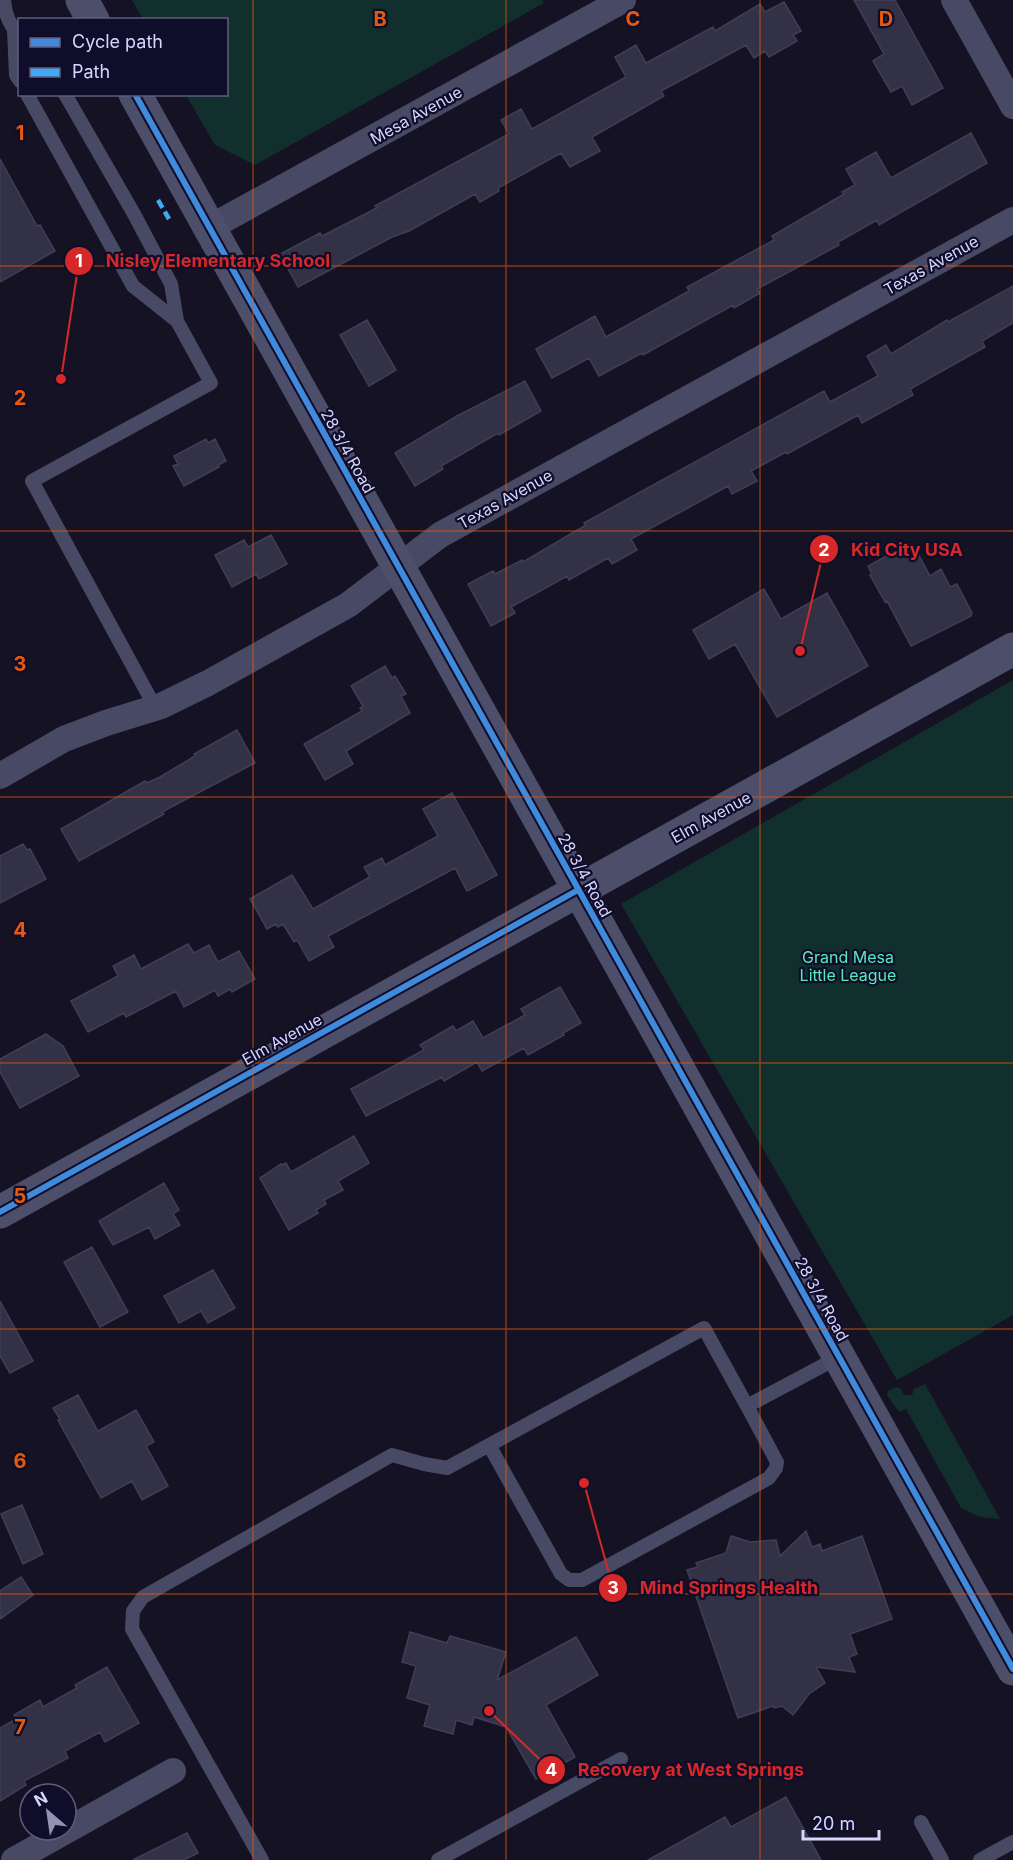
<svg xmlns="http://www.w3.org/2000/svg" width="1013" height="1860" font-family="Inter,sans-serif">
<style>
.green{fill:#11302d}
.building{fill:#333145;stroke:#403e58;stroke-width:1.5}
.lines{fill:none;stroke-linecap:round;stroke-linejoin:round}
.lane{stroke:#484964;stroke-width:14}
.street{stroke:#484964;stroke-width:26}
.secondary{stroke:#4c4e6a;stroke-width:33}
.quiet{stroke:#3fa9f5;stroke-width:4.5;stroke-dasharray:9 4.5;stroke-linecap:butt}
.cycleway-casing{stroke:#0f0d29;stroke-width:10}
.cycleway{stroke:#408adc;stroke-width:6}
.grid{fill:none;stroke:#e8590c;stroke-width:1.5;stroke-opacity:0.55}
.labels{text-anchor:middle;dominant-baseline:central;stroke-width:4.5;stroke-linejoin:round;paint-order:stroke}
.street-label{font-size:16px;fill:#d6d6ff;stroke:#0f0d29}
.park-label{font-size:16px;fill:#55ecb7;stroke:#0f0d29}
.grid-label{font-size:20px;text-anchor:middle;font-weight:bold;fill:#e8590c;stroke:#0f0d29;stroke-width:4.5;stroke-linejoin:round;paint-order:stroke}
.leader{fill:none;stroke:#d62828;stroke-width:2}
.callout-dot{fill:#d62828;stroke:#0f0d29;stroke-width:2}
.mark-label{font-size:18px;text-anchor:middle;font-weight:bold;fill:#fff}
.callout-label{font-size:18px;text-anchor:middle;font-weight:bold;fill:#d62828;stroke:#0f0d29;stroke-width:4.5;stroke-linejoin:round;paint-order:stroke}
</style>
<rect width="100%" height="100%" fill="#151323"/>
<!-- green -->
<path class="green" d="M132,0H542L544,3L255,165L215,145L186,95L226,94V20L143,19Z
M1013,680V1315L897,1380L621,904Z
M925,1384L1000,1519L980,1517L961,1508L906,1409L899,1412L887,1395L888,1391L897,1387L901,1389L904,1395H912L914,1389Z"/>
<!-- building -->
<path class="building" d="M854,0H895L943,88L912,105L902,86L891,92L873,61L884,54Z
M784,2L801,31L793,35L797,41L769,57L765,51L754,58L746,45L661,91L664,96L592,137L600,151L570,167L561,153L498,188L499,191L480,202L475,194L409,231L392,237L298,287L280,254L320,233L322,236L377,208L375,206L509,134L501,120L521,109L532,129L626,77L615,57L636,45L646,63L713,27L715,31L760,4L765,12Z
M971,133L987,163L879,225L877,220L838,242L839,245L757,289L760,293L734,308L733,305L643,355L642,353L599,376L589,358L552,378L536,349L595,316L606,337L689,291L687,287L774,240L772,236L844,194L842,192L855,185L846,169L876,152L891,178Z
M0,159L37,226L40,225L55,251L0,282Z
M1013,286V323L982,341L985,347L910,389L913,395L862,423L858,415L787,454L786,452L751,471L757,481L732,494L728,486L631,539L637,550L612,564L608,558L569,580L567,576L511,607L515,613L491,626L468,584L493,571L495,574L522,560L523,562L586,525L584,523L824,391L830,402L878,376L867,356L886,345L891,354L947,320L948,322Z
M367,320L396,370L369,386L340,335Z
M525,381L541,411L499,435L498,433L441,466L443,469L415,486L395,453L457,416Z
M206,439L208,443L215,439L226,461L218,465L219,467L184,486L173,466L178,464L174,456Z
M271,535L287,564L259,579L256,574L232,587L215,555L244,540L248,547Z
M909,544L913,551L916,550L930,576L941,569L950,587L957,584L972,613L971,616L911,646L887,601L885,602L870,575L872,574L868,566Z
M764,589L781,619L827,593L868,666L777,717L735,644L709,659L693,630Z
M385,666L392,678L395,676L406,694L401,696L410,713L346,751L353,764L325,780L304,744L362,711L360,708L363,706L351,686Z
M237,730L255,763L175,805L162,812L164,814L79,861L61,829L145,781L147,783L160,777L195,756L194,754Z
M452,793L497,875L467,891L455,868L328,936L334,947L309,961L297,940L294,942L283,924L278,927L276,924L267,929L250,899L292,875L313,909L370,877L364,867L382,858L385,865L438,836L423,809Z
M23,844L27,850L30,849L46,879L0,903V856Z
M188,944L194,953L209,945L218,962L239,951L255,979L232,992L230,989L218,996L215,990L184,1007L176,991L126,1017L124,1013L88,1032L71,1001L118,976L113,966L134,955L141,969Z
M560,987L581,1023L563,1033L564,1035L528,1055L524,1048L482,1071L477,1062L444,1081L442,1077L366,1116L351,1089L424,1050L420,1045L451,1027L453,1026L456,1031L473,1021L483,1038L525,1015L521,1009Z
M46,1034L63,1046L79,1076L20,1108L0,1072V1059Z
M354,1136L369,1163L338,1181L343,1190L324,1200L326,1204L316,1210L318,1213L289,1230L260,1178L281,1164L282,1165L286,1163L291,1172Z
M164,1183L179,1210L173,1214L180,1225L155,1239L149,1227L113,1245L99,1221Z
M92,1247L128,1312L100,1327L64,1262Z
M213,1270L235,1308L208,1323L201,1311L179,1323L164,1296Z
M0,1301L33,1361L10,1373L0,1356Z
M78,1395L98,1431L136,1410L154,1442L146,1446L168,1486L142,1500L132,1481L101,1498L58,1420L60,1419L53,1408Z
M22,1505L43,1554L23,1564L1,1514Z
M806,1531L812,1547L820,1544L822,1551L862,1536L892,1619L850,1634L857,1654L849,1657L855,1672L816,1667L825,1683L809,1694L793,1715L782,1706L774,1708L773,1706L738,1718L687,1570L698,1567L696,1563L726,1553L731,1536L750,1542L776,1540L780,1556Z
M21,1577L33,1595L0,1619V1591Z
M410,1632L447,1643L450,1636L506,1652L497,1680L576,1637L598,1675L546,1705L575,1757L536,1779L506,1727L474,1717L472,1725L456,1720L453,1734L424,1726L430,1705L407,1698L416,1666L402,1662Z
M107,1667L139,1723L105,1742L100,1732L65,1751L68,1758L24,1781L26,1785L0,1801V1728L16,1719L14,1715L40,1700L43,1707L77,1688L75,1685Z
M786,1797L821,1860H648L725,1817L731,1827Z
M187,1833L198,1853L184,1860H133Z"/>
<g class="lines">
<!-- lane -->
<path class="lane" d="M4,0C5,14 9,26 20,35
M14,30L16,75L20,81
M27,94L133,286L177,321
M65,94L134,214L171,284L177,321L211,383L32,481L155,707
M489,1445L561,1574L569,1580H582L769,1478L776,1468L777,1462L747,1406
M921,1822L942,1860
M262,1860L132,1629L133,1611L143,1597L392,1455L424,1464L447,1468L704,1328L747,1406L839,1357
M438,1860L621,1759
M980,1860L1013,1842"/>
<!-- street -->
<path class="street" d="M954,0L1013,106
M209,228L623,0
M0,776L64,739L106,723L161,706L208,683L348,605L440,535L1013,220
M14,1860L173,1771"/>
<!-- secondary -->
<path class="secondary" d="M82,0L93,20
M135,94L1013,1669
M0,1212L1013,649"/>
<!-- quiet -->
<path class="quiet" d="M158,200L169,219"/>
<!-- cycleway casing -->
<g class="cycleway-casing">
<path id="cycleway" d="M135,94L1013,1669
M0,1212L578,890"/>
</g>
<!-- cycleway -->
<use href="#cycleway" class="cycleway"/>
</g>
<!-- grid -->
<path class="grid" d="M253,0V1860M506,0V1860M760,0V1860M0,266H1013M0,531H1013M0,797H1013M0,1063H1013M0,1329H1013M0,1594H1013"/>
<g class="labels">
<!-- street labels -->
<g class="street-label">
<text transform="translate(416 115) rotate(-29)">Mesa Avenue</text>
<text transform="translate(931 265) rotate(-29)">Texas Avenue</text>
<text transform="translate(348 451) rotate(61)">28 3/4 Road</text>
<text transform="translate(505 499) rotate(-29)">Texas Avenue</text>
<text transform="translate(711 817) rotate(-29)">Elm Avenue</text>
<text transform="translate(585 875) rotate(61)">28 3/4 Road</text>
<text transform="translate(282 1039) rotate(-29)">Elm Avenue</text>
<text transform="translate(822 1299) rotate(61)">28 3/4 Road</text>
</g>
<!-- park labels -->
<g class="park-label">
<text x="848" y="957">Grand Mesa<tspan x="848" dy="18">Little League</tspan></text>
</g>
</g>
<g class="grid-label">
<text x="380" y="26">B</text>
<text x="633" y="26">C</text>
<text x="886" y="26">D</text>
<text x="20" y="140">1</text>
<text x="20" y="405">2</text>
<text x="20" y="671">3</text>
<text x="20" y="937">4</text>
<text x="20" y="1203">5</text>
<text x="20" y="1468">6</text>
<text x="20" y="1734">7</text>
</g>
<!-- callouts -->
<path class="leader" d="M61 379L79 261M800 651L824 549M584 1483L613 1588M489 1711L551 1770"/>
<g class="callout-dot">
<circle cx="61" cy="379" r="6"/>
<circle cx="800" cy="651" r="6"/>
<circle cx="584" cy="1483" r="6"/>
<circle cx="489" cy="1711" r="6"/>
<circle cx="79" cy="261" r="15"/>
<circle cx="824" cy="549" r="15"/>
<circle cx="613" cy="1588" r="15"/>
<circle cx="551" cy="1770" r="15"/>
</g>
<g class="mark-label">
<text x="79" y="267">1</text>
<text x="824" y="556">2</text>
<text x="613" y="1594">3</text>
<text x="551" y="1776">4</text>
</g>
<g class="callout-label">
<text x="218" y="267">Nisley Elementary School</text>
<text x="907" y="556">Kid City USA</text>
<text x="729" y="1594">Mind Springs Health</text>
<text x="691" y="1776">Recovery at West Springs</text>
</g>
<!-- legend -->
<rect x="18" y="18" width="210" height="78" fill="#0f0d29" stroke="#5f5d7f" stroke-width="1.5"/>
<rect x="30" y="38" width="30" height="9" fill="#408adc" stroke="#5f5d7f" stroke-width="1.5"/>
<text x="72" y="48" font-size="18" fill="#d6d6ff">Cycle path</text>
<rect x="30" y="68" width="30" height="9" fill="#3fa9f5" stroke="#5f5d7f" stroke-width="1.5"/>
<text x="72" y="78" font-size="18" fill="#d6d6ff">Path</text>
<!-- north arrow -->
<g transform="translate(48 1812) rotate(331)"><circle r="28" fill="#0f0d29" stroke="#5f5d7f" stroke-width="1.5"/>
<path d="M0-4.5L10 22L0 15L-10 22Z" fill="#9292b2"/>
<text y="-9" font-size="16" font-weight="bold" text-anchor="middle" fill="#d6d6ff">N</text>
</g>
<!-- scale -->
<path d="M803 1830v9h76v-9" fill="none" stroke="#d6d6ff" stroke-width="3"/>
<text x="812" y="1830" font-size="18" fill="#d6d6ff" stroke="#0f0d29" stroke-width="4.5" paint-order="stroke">20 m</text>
</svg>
